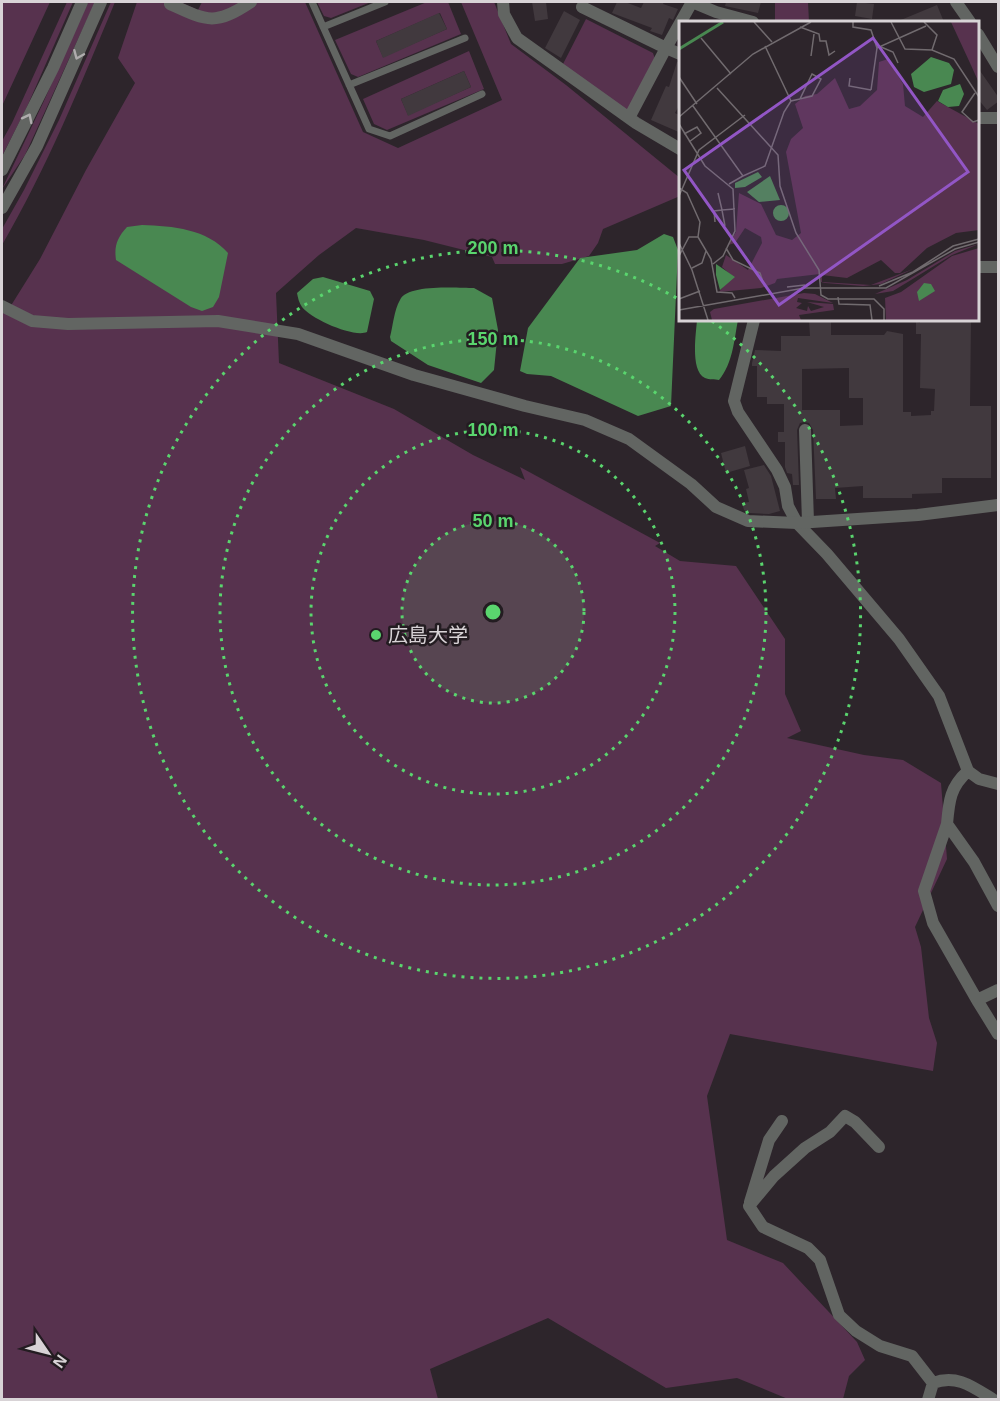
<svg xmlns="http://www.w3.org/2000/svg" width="1000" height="1401" font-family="Helvetica,'Noto Sans JP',sans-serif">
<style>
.green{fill:#57324e;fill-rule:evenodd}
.water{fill:#498851}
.building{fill:#41393e;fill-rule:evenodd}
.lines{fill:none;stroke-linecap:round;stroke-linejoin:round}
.service{stroke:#626562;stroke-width:7}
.minor{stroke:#626562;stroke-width:12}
.tertiary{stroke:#626562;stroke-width:12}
.oneway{stroke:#afacad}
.ring{fill:none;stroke:#5ad56e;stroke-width:3;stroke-dasharray:3 6}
.poi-dot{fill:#5ad56e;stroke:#231c21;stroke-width:2}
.labels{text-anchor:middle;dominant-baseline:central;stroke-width:5;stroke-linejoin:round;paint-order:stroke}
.poi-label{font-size:20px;fill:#d8d3d6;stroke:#231c21;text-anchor:start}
.inset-river{fill:none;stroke:#498851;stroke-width:3}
.inset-road{fill:none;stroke:#716b6f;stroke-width:1.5}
.view{fill:#9256c5;fill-opacity:0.15;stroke:#9256c5;stroke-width:3}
.inset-edge{fill:none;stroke:#d8d3d6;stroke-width:3}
.centre{fill:#5ad56e;stroke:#231c21;stroke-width:3}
.ring-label{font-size:18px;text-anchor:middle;font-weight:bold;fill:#5ad56e;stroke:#231c21;stroke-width:5;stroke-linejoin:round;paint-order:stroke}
</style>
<rect width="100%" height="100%" fill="#2d252b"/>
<!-- green -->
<path class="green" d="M2,2H50L2,106Z
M67,2H73L26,109L2,156V141L12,123Z
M88,2H95L25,155L2,189L43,103Z
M111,2H115C81,84 47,168 2,245V229L24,190L59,120Z
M137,2H180L198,10L202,2H305L363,132L398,148L502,100L461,2H494L511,44L566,85L680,178V196L603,229L598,243L589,256L562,264H495L492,257L424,240L356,228L319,255L276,293L279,363L394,409L473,455L525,480L520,467L660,543L655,546L680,561L736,566L785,639V694L801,731L787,738L864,755L903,760L941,783L947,859L915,927L921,947L929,1018L937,1043L933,1071L730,1034L707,1096L727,1240L783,1263L857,1342L865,1360L849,1376L843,1399H788L737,1378L666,1388L548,1318L430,1369L438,1399H2V309L7,312L40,259L86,170L135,83L118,58Z
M317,2H371L331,18L324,16Z
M427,2H448L461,34L358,77L351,74L335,40ZM440,13L447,29L383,57L376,41Z
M775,2H808L809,22H775Z
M586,19L653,53L656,62L626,114L563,64Z
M469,51L484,89L387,130L374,124L363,99ZM464,71L471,87L408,115L401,99Z"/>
<!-- water -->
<path class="water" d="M142,225C173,226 207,229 228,253L219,297L213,307L202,311L191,307L116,260C114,246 117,238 127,227Z
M664,234L673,237L678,250L671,406L638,416L551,376L527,374L520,371L528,328L580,258L637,250Z
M323,277L370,291L374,299L367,332C354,338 311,319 302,307C299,303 298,298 297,293L313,279Z
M474,288L492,298L498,330L494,370L481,383L428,365L391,341L390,337C393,326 394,310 400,300C407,284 457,288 474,288Z
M697,320H738C734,340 733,363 719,380C715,379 709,380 705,378C690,371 696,334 697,320Z"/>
<!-- building -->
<path class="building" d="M532,2H546L548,19L535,21Z
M617,2H625L641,8L644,2H664L663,4L678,9L673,20L669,18L662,35L650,31L652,28L612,13Z
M726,2H761L758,13L725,6Z
M857,2L874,4L872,19L855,16Z
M937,5L944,22H896Z
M564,11L580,20L561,58L545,48Z
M439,13L447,29L383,58L376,41Z
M677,62H681V102L675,113L681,116V133L651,120L666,86L669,87Z
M978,68L999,98V101L987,110L978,99Z
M464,71L471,87L408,116L401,99Z
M809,320H831V335H884L887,331L903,334V412H911V416L931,415V411H934L935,389L920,388L921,334H916V322L920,323V320H971L970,406H991V478H942V493L912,494V498H863V486L835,488L836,499H816L813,430L809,423L804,422L800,423L797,430L799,485H793L792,474L787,473L785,467V442H778V432H784V404H767V397H757V366H752V363L755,350L781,351V336H810ZM849,368V398H863V425L840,426V410H802V369Z
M745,446L750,466L726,473L721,453Z
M764,465L771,476L780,511L769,514L750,513L744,510L742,503L749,502L746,489L749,488L744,470Z"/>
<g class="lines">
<!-- service -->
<path class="service" d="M312,2L369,129L390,136L482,94
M323,27L385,2
M349,85L465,38"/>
<!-- minor -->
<path class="minor" d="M503,2L504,14L517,38L636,123L680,149
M692,2L716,12L753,22
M956,2L970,22
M170,4C207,21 215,26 251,2
M582,7L666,48L692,2
M978,34L998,67
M629,118L666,48L680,54
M978,118H998
M978,267H998
M754,320L734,401L738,412L777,470L785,487L788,506L797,523L827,554L899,639L939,696L968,771L979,779L998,784
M805,430L808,522
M947,824C949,801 950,787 968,771
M998,906L974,862L947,824L924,891L933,923L977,1000L998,990
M977,1000L998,1034
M750,1202L769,1140L782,1121
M749,1206L763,1227L808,1248L820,1260L839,1315L856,1331L880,1346L912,1356L933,1383
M749,1206L774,1176L805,1148L830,1132L845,1116L855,1122L879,1147
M928,1400L933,1383C957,1374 973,1387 994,1400"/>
<!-- tertiary -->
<path class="tertiary" d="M2,170L53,68L82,2
M2,208L37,146L101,2
M2,306L32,321L68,324L218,321L298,334L414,375L525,406L585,420L629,439L691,484L716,507L748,521L797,523L918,515L998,505"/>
</g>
<!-- one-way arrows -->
<defs><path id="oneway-chevron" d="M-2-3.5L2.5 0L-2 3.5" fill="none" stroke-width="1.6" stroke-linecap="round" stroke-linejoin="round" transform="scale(1.5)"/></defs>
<g class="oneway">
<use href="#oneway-chevron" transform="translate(78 55) rotate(113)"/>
<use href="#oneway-chevron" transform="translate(28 118) rotate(-63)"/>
</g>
<!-- distance rings -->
<circle cx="493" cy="612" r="91" fill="#5ad56e" fill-opacity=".12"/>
<g class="ring">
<circle cx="493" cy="612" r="91"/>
<circle cx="493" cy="612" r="182"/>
<circle cx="493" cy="612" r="273"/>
<path d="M712 321A364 364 0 1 1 680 300"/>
</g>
<!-- markers -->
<circle class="poi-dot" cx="376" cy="635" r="6"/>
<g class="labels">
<!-- poi labels -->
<g class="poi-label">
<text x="388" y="635">広島大学</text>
</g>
</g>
<!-- overview -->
<g transform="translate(679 21)">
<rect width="300" height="300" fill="#2d252b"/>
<path d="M272,1H300V62L291,42ZM209,38L224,63L226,85L244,96L258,80L300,103V209L277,212L248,227L221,252H216L202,239L168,257L143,254V261L192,264L234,248L202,263L184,265L146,262L142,261L141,253L98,258L96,262L82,267L40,271L53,255L43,246L47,234L69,249L83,222L82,216L66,207L56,222L49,224L57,211L60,172L82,183L97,214L113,219L122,212L107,131L112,118L124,107L116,83L126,75L138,73L156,57L170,88L181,85L198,69L200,41ZM300,223L273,234L214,270L196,273L228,259L276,230ZM300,227V299H207L206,277L222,271L273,235ZM125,272L136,273L154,282L119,277L118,281L123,282L117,287L128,290L129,285L132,290L145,286L128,281L154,283L155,289L120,294L122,299H33L31,291L35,288Z" fill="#57324e"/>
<path d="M252,36L270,42L275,49L272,63L245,71L235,66L232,53ZM281,63L285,73L280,85L269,86L259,80L264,69ZM79,151L83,156L66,166L56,167V162ZM91,155L101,179L80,181L68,171ZM94 192a8 8 0 1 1 16 0a8 8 0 1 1-16 0ZM37,243L56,256L41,269L37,254ZM245,262L252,263L256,270L240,280L238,271Z" fill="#498851"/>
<path class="inset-river" d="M0,28L44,1"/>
<path class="inset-road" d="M75,1L93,21M174,1V6L192,9L198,27L247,5M212,1L226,28L253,29L275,38L300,76M245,1L258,14L253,29M121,6L140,13L141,20H147L150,34L156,30M22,17L52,53M86,25L112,80M202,26L214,31L219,42M132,35L135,13M133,53L142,58L133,75L121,78ZM0,56L18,83M171,57L170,65L192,69M38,67L99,134L101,165L117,212L140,249L142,274L149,278H195L205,288V299M192,69L198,27M296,72L283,91L294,101L300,99M14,85L64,155L50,163M0,96L74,33L132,1M0,103L26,145L54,168L56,210L44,235L34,243M5,113L18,106L22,112L10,121M64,155L86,145L105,91L112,80L121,78M0,167L8,172L21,201L19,216L32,238L38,271L53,272L56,277M39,172L43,189L56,188M0,175L20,129L66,94M36,201L35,190L43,189L46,205M0,222L13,249L29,299M47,227L54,239L81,252L84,261M0,235L10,216H19M13,247L23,242L27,230M200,265L234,251L274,225L300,218M108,266L126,264M159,276L160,283L191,284L193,299M0,278L21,270M0,289L125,267H207L276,228L300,221"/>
<path class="view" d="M194,17L289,151L100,284L5,149Z"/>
<rect width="300" height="300" class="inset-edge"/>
</g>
<circle cx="493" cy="612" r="9" class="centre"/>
<g class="ring-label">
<text x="493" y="254">200 m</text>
<text x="493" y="345">150 m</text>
<text x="493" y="436">100 m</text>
<text x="493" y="527">50 m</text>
</g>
<!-- border -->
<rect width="1000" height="1401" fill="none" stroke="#d8d3d6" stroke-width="6"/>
<!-- north arrow -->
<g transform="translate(48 1353) rotate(125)" stroke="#231c21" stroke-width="4.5" paint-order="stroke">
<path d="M0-4.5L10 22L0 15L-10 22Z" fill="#d8d3d6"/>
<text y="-9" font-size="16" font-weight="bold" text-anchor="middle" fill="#d8d3d6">N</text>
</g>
</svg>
